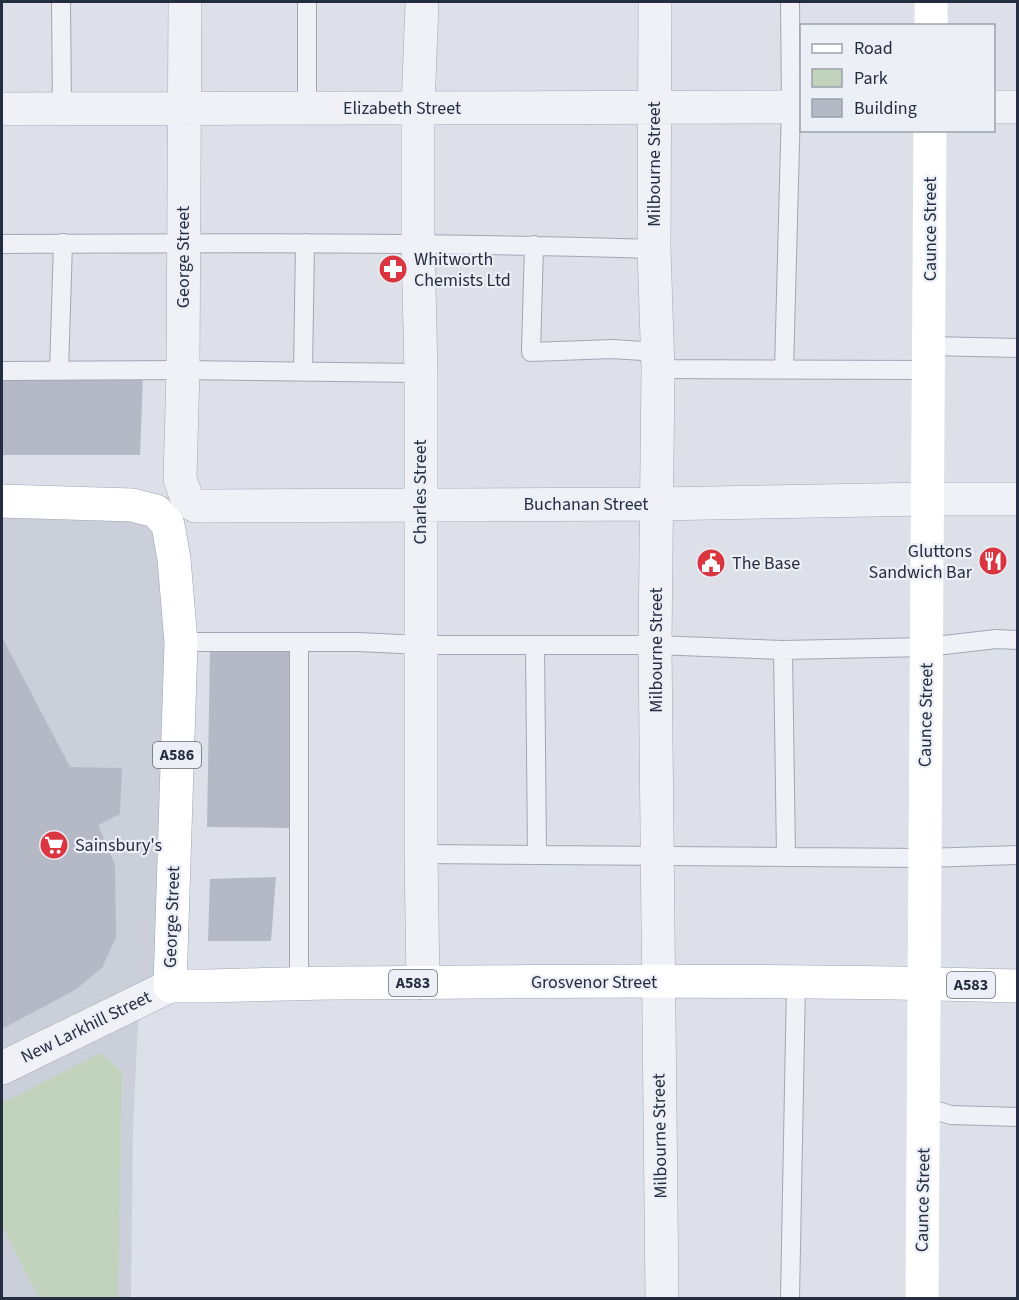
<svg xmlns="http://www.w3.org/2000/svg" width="1019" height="1300" font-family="'Source Sans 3',sans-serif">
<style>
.built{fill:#cbcfda}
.green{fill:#c1d3bd}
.building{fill:#b4b9c5}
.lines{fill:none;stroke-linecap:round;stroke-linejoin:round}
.lane-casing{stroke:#a2a7b2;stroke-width:20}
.street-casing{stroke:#a2a7b2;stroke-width:34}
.primary-casing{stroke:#9ba3b5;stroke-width:34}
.lane{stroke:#f0f1f6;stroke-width:18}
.street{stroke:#f0f1f6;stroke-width:33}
.secondary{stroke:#fff;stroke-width:33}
.primary{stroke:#fff;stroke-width:33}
.labels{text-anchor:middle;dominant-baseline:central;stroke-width:4.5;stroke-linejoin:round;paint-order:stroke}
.shield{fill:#eceff6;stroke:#616777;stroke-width:1.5}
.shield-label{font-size:16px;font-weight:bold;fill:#252d40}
.street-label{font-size:18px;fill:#252d40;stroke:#eceff6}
.poi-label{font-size:18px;fill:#252d40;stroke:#eceff6;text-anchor:start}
</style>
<rect width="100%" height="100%" fill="#dde0e8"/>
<!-- built -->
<path class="built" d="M2,501L168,525L170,986L139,1002L133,1127L131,1298H2Z"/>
<!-- green -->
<path class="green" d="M101,1053L122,1072L118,1298H39L2,1226V1103Z"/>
<!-- building -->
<path class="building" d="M2,377H143L140,455H2Z
M2,637L70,767L122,768L120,814L98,825L115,865L116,937L102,968L75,990L2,1029Z
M210,647H291L294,828L207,827Z
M276,877L271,941H208L210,879Z"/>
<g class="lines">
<!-- lane casing -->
<g class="lane-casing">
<path id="lane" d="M61,2L62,109
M307,108V2
M2,244C219,243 437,242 654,249
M534,245L531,352L613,349L657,352
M929,346L1018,348
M658,369L929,370
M784,370L791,107L790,2
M2,371L183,370L421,373
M59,371L63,243
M303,372L305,243
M181,642H358L422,645H655L783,650L927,647L996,639L1018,640
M299,643V984
M535,645L537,854
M783,650L786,857
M421,854L925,858L1018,855
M924,1107L951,1115L1018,1117
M790,1298L796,983"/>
</g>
<!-- street casing -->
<g class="street-casing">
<path id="street" d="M185,2L183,370L180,479L188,502L196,506H211L657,504L928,499H1018
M422,2L418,108V244L421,373V854L423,983
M655,2L654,249L658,369L655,645L662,1298
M994,107H1018
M2,109L802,107
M2,1068L170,986"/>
</g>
<!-- primary casing -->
<g class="primary-casing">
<path id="primary" d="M2,501L132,505L156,511L168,525L174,559L181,642L170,986C226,987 281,983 337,983C564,981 791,979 1018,986"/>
</g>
<!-- lane -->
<use href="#lane" class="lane"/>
<!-- street -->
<use href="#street" class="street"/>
<!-- secondary -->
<path class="secondary" d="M931,26V2
M922,1298L930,130"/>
<!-- primary -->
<use href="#primary" class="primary"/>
</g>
<!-- icons -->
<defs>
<g id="pharmacy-disc" transform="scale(1.5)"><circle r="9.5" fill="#d93642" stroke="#eceff6"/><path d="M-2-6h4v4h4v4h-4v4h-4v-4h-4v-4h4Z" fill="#fff"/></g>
<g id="restaurant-disc" transform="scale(1.5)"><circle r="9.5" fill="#d93642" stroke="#eceff6"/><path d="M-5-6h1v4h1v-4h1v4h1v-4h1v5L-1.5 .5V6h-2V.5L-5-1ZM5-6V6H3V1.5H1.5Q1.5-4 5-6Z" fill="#fff"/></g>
<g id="civic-disc" transform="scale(1.5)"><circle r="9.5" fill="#d93642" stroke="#eceff6"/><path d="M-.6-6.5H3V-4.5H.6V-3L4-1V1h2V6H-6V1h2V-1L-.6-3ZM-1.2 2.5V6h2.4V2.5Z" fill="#fff"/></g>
<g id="supermarket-disc" transform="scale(1.5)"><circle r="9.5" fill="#d93642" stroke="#eceff6"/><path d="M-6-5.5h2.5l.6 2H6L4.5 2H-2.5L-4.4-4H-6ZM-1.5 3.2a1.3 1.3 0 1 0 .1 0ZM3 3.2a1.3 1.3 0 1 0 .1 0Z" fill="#fff"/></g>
</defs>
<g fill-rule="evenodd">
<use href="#pharmacy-disc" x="393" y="269"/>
<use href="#restaurant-disc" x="993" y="561"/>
<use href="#civic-disc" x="711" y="563"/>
<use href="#supermarket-disc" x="54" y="845"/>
</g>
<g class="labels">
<!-- shield labels -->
<g class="shield">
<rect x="153" y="742" width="48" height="26" rx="4.5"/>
<rect x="389" y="970" width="48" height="26" rx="4.5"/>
<rect x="947" y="972" width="48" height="26" rx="4.5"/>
</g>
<g class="shield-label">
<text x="177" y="755">A586</text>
<text x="413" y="983">A583</text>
<text x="971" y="985">A583</text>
</g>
<!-- street labels -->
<g class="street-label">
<text x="402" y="108">Elizabeth Street</text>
<text transform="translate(654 164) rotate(-90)">Milbourne Street</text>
<text transform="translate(930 229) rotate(-90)">Caunce Street</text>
<text transform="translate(183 257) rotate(-90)">George Street</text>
<text transform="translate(420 492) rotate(-90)">Charles Street</text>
<text x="586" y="504">Buchanan Street</text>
<text transform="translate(656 650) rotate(-90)">Milbourne Street</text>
<text transform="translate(926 715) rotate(-89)">Caunce Street</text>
<text transform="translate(172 917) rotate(-88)">George Street</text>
<text x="594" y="982">Grosvenor Street</text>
<text transform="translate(86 1027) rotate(-26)">New Larkhill Street</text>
<text transform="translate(660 1136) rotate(-91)">Milbourne Street</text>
<text transform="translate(923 1200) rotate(-89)">Caunce Street</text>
</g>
<!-- poi labels -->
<g class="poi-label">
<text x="414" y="259">Whitworth<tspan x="414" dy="21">Chemists Ltd</tspan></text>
<text x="972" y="551" text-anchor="end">Gluttons<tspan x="972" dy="21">Sandwich Bar</tspan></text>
<text x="732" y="563">The Base</text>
<text x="75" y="845">Sainsbury's</text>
</g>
</g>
<!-- border -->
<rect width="1019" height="1300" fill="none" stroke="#252d40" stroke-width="6"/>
<!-- legend -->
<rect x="800" y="24" width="195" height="108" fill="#eceff6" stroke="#9ca1ad" stroke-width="1.5"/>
<rect x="812" y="44" width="30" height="9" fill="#ffffff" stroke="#9ca1ad" stroke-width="1.5"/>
<text x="854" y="54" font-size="18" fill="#252d40">Road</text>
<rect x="812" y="69" width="30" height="18" fill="#c1d3bd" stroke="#9ca1ad" stroke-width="1.5"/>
<text x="854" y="84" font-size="18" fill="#252d40">Park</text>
<rect x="812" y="99" width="30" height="18" fill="#b4b9c5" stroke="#9ca1ad" stroke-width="1.5"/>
<text x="854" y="114" font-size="18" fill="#252d40">Building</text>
</svg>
